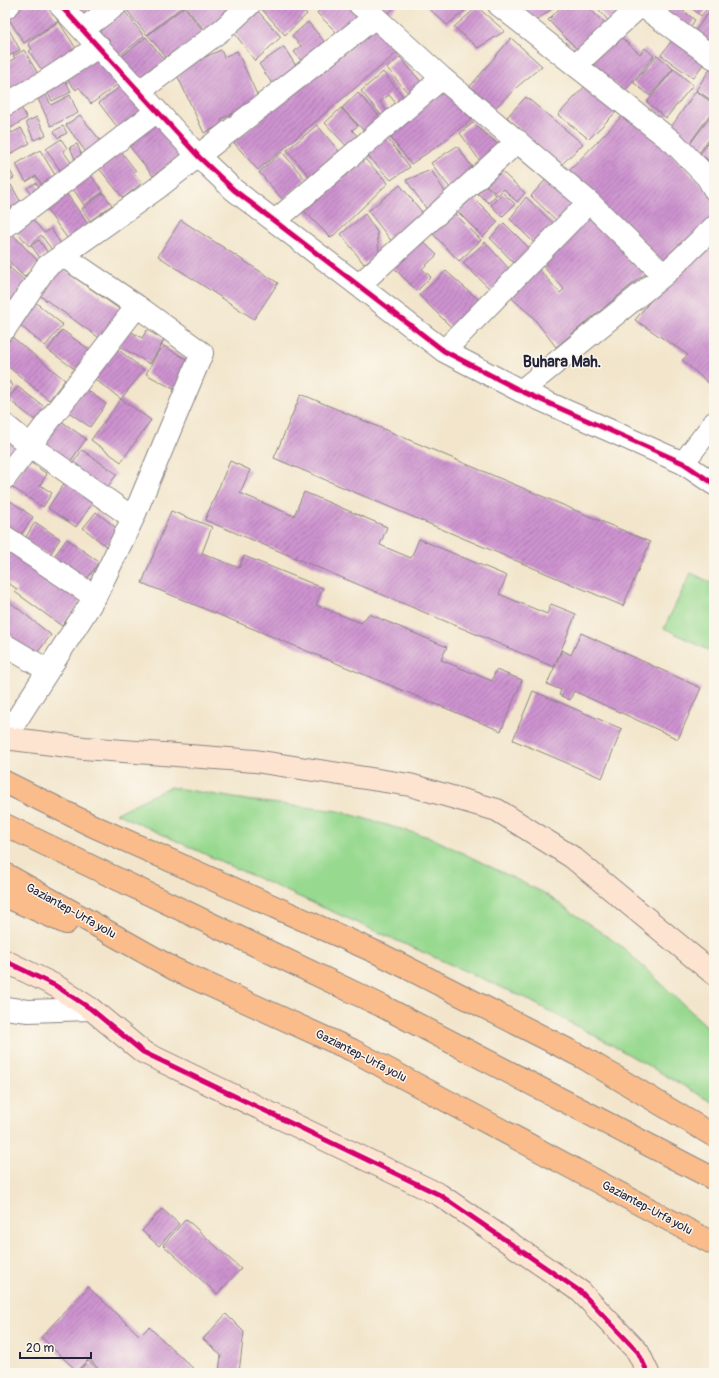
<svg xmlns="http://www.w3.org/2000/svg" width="719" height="1378" font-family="Pangolin,sans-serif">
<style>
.grass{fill:#98d990;stroke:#5d7e66}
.building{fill:url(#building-hatch)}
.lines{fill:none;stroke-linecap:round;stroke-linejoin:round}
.street-casing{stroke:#8a8483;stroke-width:24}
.secondary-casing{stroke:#8a8483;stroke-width:24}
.highway-casing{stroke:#8a8483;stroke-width:24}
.street{stroke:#fff;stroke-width:22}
.secondary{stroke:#fde4d0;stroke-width:22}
.highway{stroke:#f9bc8a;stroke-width:22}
.cycleway-casing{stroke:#fbf7ec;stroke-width:8}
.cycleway{stroke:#d6006c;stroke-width:5}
.labels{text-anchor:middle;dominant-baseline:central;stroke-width:3;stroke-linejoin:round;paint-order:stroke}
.street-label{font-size:12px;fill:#22223b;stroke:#fbf7ec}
.district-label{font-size:16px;font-weight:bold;fill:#22223b;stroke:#fbf7ec}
</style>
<defs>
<pattern id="building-hatch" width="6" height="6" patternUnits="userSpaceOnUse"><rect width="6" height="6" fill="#cd93cf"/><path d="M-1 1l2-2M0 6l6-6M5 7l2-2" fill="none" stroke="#a678a9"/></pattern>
</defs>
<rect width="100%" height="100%" fill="#fbf7ec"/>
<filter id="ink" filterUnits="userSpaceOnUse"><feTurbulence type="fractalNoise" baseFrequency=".025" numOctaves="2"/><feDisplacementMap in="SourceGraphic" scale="8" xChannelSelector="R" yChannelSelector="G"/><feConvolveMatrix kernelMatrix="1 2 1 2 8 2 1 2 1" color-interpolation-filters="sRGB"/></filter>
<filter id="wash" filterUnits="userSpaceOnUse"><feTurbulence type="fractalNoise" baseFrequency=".012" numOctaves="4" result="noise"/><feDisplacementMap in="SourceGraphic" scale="16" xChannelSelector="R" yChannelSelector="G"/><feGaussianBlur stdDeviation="0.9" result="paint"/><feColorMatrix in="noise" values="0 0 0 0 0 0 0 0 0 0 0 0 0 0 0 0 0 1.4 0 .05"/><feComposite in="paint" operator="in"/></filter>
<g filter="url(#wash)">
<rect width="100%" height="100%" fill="#f2e5cb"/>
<!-- grass -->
<path class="grass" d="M691,573L714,584V653L664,628Z
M170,787L246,800L338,811L432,838L544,893L621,946L714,1033V1103L612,1045L523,997L246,873L116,813Z"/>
<g id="blocks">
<!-- building -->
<path class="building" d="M16,5H47L58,21L24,43L5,13Z
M70,5H106L84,22Z
M129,5H239L206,32L184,5L147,35L125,8Z
M258,5H282L285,9L289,5H299L307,14L285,35Z
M309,5H319L315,10Z
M324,5H351L364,16L340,36L317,13Z
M368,5H398L382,18Z
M425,5H470L471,6L447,25Z
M513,5H557L534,22Z
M563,5H586L610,29L583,55L548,20Z
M595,5H631L612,25Z
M659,5H676L695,20L687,32Z
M688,5H710L701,16Z
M714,5V49L693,34Z
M184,7L204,32L169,61L148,35Z
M477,7L505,31L478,48L454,27Z
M255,8L281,37L255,61L235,34Z
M123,9L144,36L118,57L97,30Z
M373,20L399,51L258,170L234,143L289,93Z
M5,22L20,50L5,58Z
M59,22L79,53L45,75L29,51L32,49L28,43Z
M308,22L328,46L306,66L294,52L301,46L292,36Z
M615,32L640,54L645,48L654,56L624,92L589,62Z
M676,35L707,59L693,78L661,55Z
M146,37L167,63L141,85L120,58Z
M511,38L542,66L517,87L491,112L467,90Z
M284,47L298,69L273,85L259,64Z
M24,50L41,79L9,97L5,90V64L15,58L13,56Z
M221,50L224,57L237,51L260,101L221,119L223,124L204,133L177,75L178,69Z
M99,51L122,81L91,104L79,87L76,90L65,77Z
M657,55L673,69L650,96L634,83Z
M400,57L426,88L413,99L387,68Z
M714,63V102L696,90Z
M674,69L693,85L666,118L647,102Z
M383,72L409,103L401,109L389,95L380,102L391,116L386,121L361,91Z
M63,75L71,92L52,101L43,85Z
M126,82L148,111L121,132L99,103Z
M589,82L620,108L589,139L558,115Z
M43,89L51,105L70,95L78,113L51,126L35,93Z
M443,89L473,118L442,143L411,164L388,134Z
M696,91L714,104V109L687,147L667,133Z
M358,93L384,121L368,135L342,108Z
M526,97L583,144L559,167L507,117Z
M18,102L27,118L11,128L5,117V109Z
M341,108L358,126L352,130L363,143L353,153L325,123Z
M628,110L714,198V220L662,266L566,174Z
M714,112V133L697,156L687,148Z
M80,115L103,144L88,155L66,125Z
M37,117L46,135L34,140L26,122Z
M160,117L186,151L153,176L127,143Z
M5,121L12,133L21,128L30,143L10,154L5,145Z
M473,123L505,150L485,168L460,133Z
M317,125L343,156L313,181L287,150Z
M63,126L67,133L58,138L54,131Z
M714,136V164L700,154Z
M386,137L410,167L391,180L365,153Z
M61,139L67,148L63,151L75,168L64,176L46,149Z
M77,144L84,161L77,164L70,147Z
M457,146L477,174L453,192L431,163Z
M119,149L136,171L133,172L142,183L123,198L97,166Z
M40,150L58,180L44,188L36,176L26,182L16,164Z
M282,152L306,180L283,200L259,172Z
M361,155L388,183L331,238L303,210Z
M7,165L14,178L5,183V166Z
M499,169L525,193L517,202L504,189L498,195L485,183Z
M431,170L449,198L428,211L406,180Z
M90,174L103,192L84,205L71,186Z
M548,177L576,203L558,222L531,196Z
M36,183L42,191L33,197L27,188Z
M11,185L22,204L13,210L5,196V189Z
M400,185L426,217L393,243L368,211Z
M485,185L496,195L489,203L477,193Z
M64,190L88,224L68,239L43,205Z
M103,193L112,205L90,221L82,209Z
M503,193L515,204L502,217L491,205Z
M471,195L498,222L483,237L456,210Z
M526,197L555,225L535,244L510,219Z
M453,212L481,240L459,261L431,232Z
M588,212L647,272L556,347L532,316L508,295L536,266L560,293L564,289L539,262Z
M365,214L377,232L379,252L364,264L341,234Z
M30,216L44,233L51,229L61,244L52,250L41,235L29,246L15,229Z
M181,220L278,283L254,319L158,256Z
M504,223L531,250L516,265L490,238Z
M9,231L39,262L24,277L5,257V235Z
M714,233V388L682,360L688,355L635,320L655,295Z
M418,237L437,255L422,269L431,277L417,291L390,264Z
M39,240L48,253L40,258L31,245Z
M485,242L510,270L492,291L463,263Z
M5,261L11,266L5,272Z
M59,266L125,313L105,342L39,295Z
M10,268L30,285L11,307L5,302V274Z
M446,271L480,301L454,330L419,295Z
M34,301L63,325L45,346L16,322Z
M62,330L90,350L76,370L48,350Z
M128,330L142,338L147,330L164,340L150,364L119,346Z
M12,337L65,380L49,400L5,364V346Z
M162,345L193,363L177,391L146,374Z
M115,347L144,370L121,399L151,420L121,462L91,440L121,399L92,377Z
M5,378L13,385L5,395Z
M18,387L46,408L36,421L8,399Z
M83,387L106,404L90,427L67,411Z
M301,394L650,542L623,606L274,458Z
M57,418L86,439L70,462L40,441Z
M5,437L19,449L5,470Z
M82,450L117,474L104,492L69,469Z
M27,460L47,474L40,485L52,493L43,507L10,486Z
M230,461L250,470L240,493L294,516L304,492L387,527L380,545L411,558L419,539L507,576L499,594L547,614L551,604L576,614L554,667L205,520Z
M67,479L96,498L76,527L48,508Z
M5,497L33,517L17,541L5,532Z
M171,511L212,527L202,553L239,568L244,556L323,588L316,605L361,623L369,614L447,647L441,660L492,681L496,670L522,680L501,731L142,583Z
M96,512L119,530L106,546L83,528Z
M35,522L60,539L49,556L24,540Z
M67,539L99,562L84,583L52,559Z
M5,547L81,600L62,626L15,592L17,589L5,581Z
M5,598L51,635L33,658L5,635Z
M581,633L701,688L678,739L574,691L570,700L559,695L561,690L547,684L562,650L571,655Z
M533,691L622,729L602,778L513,740Z
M162,1209L179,1224L159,1246L142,1231Z
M186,1219L241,1269L217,1294L163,1245Z
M88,1287L140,1336L149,1327L198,1373H103L89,1359L77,1371L41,1337Z
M226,1314L244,1332L239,1372L219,1373L221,1355L203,1339Z
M88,1361L102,1373H77Z"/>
</g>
</g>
<g filter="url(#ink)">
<use href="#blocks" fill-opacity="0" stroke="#8a8483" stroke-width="1"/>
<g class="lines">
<!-- street casing -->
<g class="street-casing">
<path id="street" d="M60,5L199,157L234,190L444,351L521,391L683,463L714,484
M499,5L674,143L707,177L714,189
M641,5L714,58
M5,8L9,5
M375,17L442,78L589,202
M83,29L116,5
M576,65L641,5
M140,91L223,29L249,5
M5,105L46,81L99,46
M275,221L442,78
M5,227L157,111
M62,255L137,306L202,353L133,518L95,597
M359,285L518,141
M5,329L46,267L156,189L375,17L360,5
M444,351L589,202L664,275
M521,391L664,275L714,227
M5,425L29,445L133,518
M683,463L714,423
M5,478L137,306
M5,537L95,597L5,738
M5,645L47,670
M5,1008L28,1011L91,1009"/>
</g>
<!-- secondary casing -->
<g class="secondary-casing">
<path id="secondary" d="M5,738L84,748L255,761L410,785L497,810L572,857L714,974
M5,961L56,986L91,1009L143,1052L440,1195L581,1292L638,1352L648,1373"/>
</g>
<!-- highway casing -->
<g class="highway-casing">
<path id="highway" d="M5,782L91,825L380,954L584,1058L714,1136
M5,825L382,1006L714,1179
M5,874L174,969L352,1050L714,1244
M5,896L66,923"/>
</g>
<!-- street -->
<use href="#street" class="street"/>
<!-- secondary -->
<use href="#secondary" class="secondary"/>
<!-- highway -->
<use href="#highway" class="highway"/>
<!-- cycleway casing -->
<g class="cycleway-casing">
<path id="cycleway" d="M60,5L199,157L234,190L444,351L521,391L683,463L714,484
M5,961L56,986L91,1009L143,1052L440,1195L581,1292L638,1352L648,1373"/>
</g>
<!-- cycleway -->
<use href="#cycleway" class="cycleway"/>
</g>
</g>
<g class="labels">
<!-- street labels -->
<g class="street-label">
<text transform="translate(71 911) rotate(29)">Gaziantep-Urfa yolu</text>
<text transform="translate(361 1056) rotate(27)">Gaziantep-Urfa yolu</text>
<text transform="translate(647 1208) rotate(28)">Gaziantep-Urfa yolu</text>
</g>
<!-- district labels -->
<g class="district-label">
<text x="562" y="362">Buhara Mah.</text>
</g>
</g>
<!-- margin -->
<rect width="719" height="1378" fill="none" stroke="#fbf7ec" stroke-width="20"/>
<!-- scale -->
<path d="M20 1352v6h71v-6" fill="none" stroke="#22223b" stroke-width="2"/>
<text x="26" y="1352" font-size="12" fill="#22223b" stroke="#fbf7ec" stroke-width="3" paint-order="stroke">20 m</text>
</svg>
